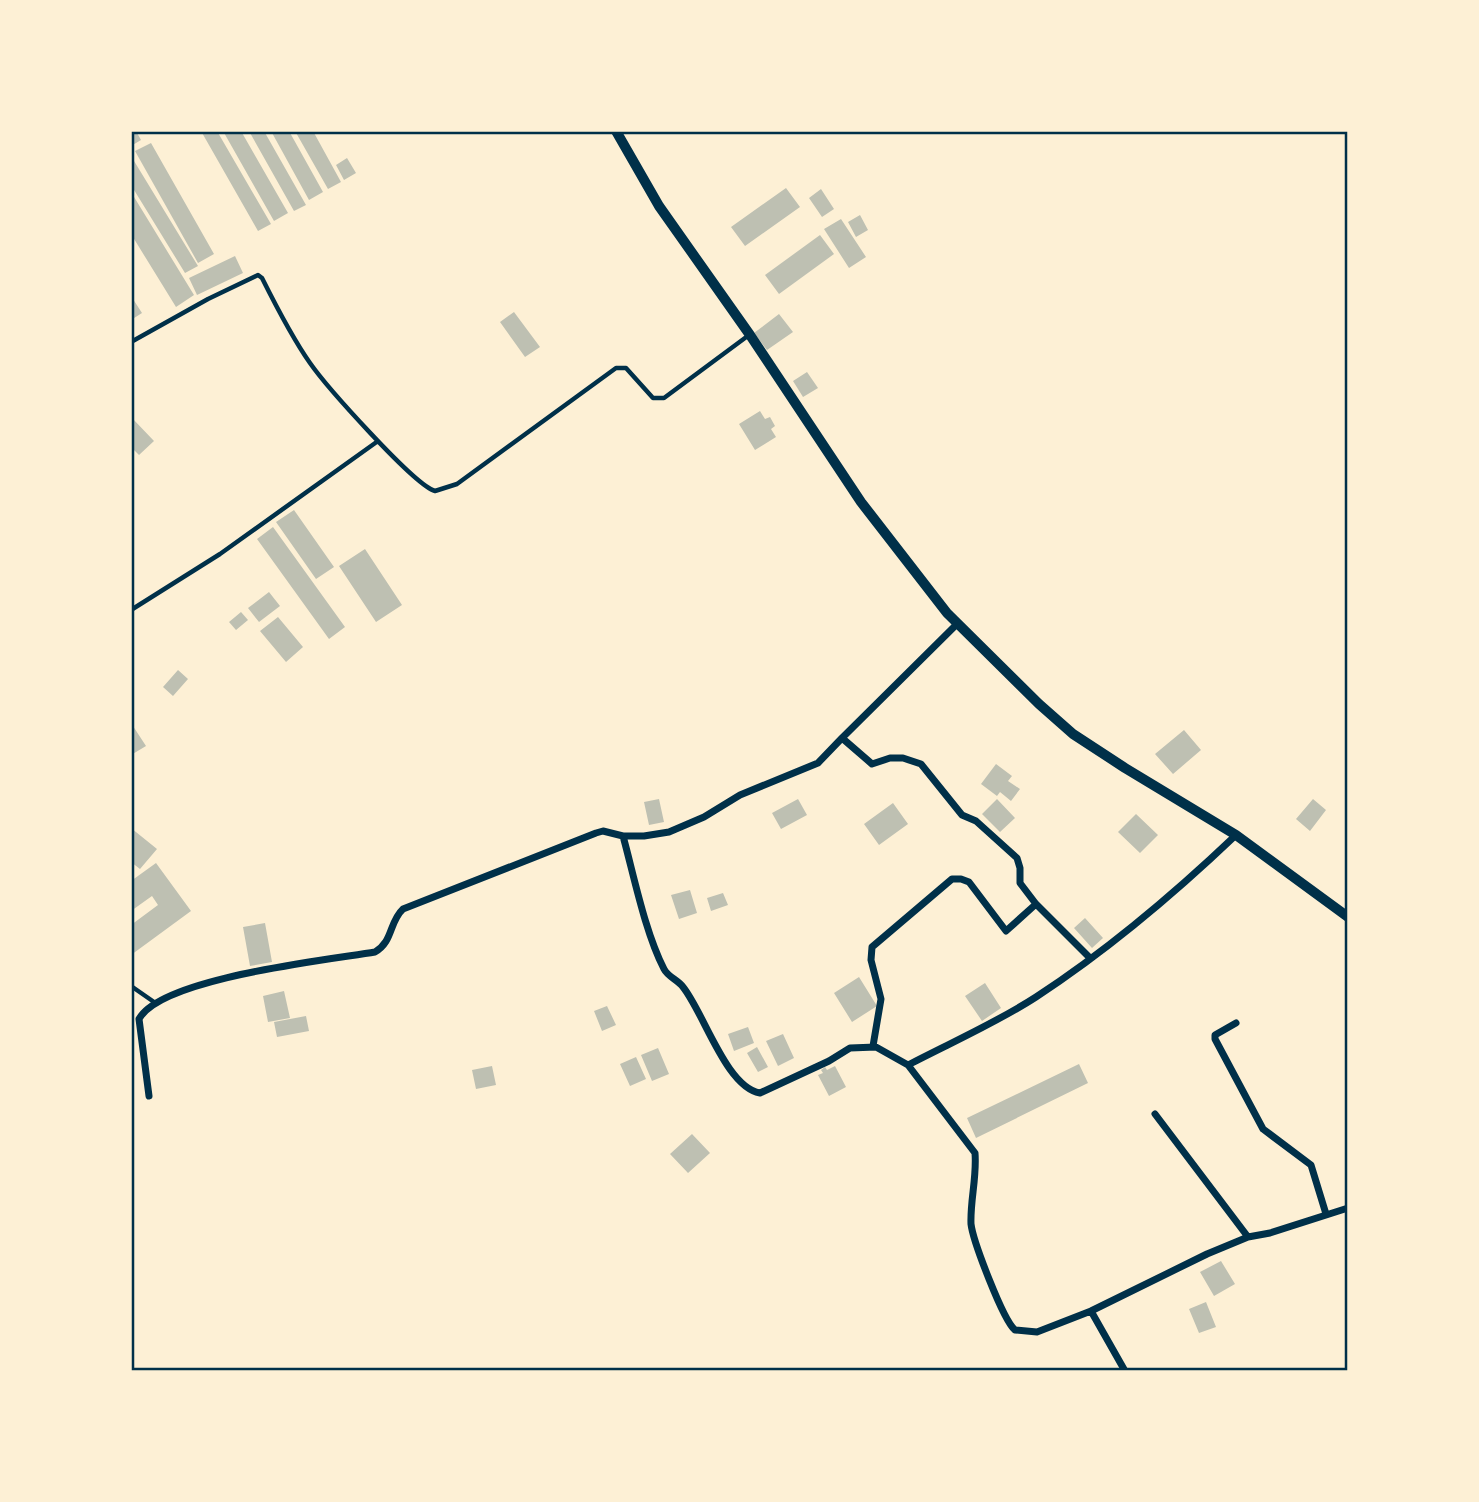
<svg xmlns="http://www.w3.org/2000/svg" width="1479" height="1502" font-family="'Alegreya Sans',sans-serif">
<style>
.building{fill:#bec0b2}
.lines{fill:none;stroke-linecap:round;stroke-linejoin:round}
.service{stroke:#003049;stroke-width:4.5}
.minor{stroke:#003049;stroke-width:7}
.tertiary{stroke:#003049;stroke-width:10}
.neatline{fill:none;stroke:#003049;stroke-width:2.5}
</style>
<rect width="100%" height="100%" fill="#fdf0d5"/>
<!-- building -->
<path class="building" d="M131,131H136L141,140L131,146Z
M201,131H217L271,224L258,231Z
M223,131H241L288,213L274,221Z
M249,131H264L306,205L294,211Z
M271,131H289L323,192L309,200Z
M295,131H313L341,182L328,189Z
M151,143L214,254L198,263L135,151Z
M131,156L198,266L185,273L131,185Z
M347,158L356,173L344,180L336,165Z
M786,188L800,207L745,246L731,227Z
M821,189L834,209L822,217L809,198Z
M131,192L194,295L176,307L131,234Z
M860,215L868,230L856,237L848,222Z
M841,219L866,257L849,268L824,229Z
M820,235L834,254L779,294L765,275Z
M235,256L243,273L197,295L189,278Z
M131,296L142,313L131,320Z
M514,312L540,347L525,357L500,322Z
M779,314L793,332L767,350L754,333Z
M807,372L818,388L803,397L793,381Z
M760,411L765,419L770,417L775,426L771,429L776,437L755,450L739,424Z
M133,419L154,441L139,455L131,447V421Z
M294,510L334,567L316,579L276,522Z
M273,527L345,627L329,639L257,539Z
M365,549L402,605L376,622L339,566Z
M269,592L280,606L259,622L248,608Z
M241,612L248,620L236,630L229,622Z
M278,617L303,647L286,662L260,631Z
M178,670L188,679L173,696L163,687Z
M131,723L146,746L131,755Z
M1184,730L1201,750L1173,774L1155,754Z
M996,764L1012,776L1008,781L1020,789L1011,801L1000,792L997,796L981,784Z
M659,799L664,822L649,825L644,802Z
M798,799L807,815L781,829L772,813Z
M997,799L1015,818L1000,832L982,814Z
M1313,799L1326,810L1310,831L1296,819Z
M893,803L908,824L879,845L864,824Z
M1136,814L1158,835L1140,853L1118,832Z
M131,828L157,849L140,869L131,862Z
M156,863L191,911L131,955V925L158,905L152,896L131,911V881Z
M690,890L697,913L679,919L671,895Z
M723,893L728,905L711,911L707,898Z
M1085,918L1103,938L1092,948L1074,928Z
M265,923L272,962L250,966L243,927Z
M859,977L877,1006L852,1022L834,993Z
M985,983L1001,1008L982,1021L965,996Z
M284,991L290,1018L268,1022L263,996Z
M607,1006L616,1025L602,1031L594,1011Z
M306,1016L309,1031L277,1037L274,1022Z
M748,1027L754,1043L734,1051L728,1034Z
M783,1034L794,1058L778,1066L766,1041Z
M757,1047L768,1067L758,1072L747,1053Z
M658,1048L669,1074L652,1081L641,1055Z
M636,1057L646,1079L630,1086L620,1064Z
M1079,1064L1088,1083L976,1138L967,1118Z
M492,1066L496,1085L476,1089L472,1070Z
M835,1066L846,1087L829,1096L818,1075L823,1073L821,1070L825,1067L827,1070Z
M692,1134L710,1153L688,1173L670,1154Z
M1221,1261L1235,1284L1214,1296L1200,1272Z
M1206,1302L1216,1327L1199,1333L1189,1309Z"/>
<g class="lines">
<!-- service -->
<path class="service" d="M131,342L208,299L258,275L262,278C275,304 293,339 310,363C326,386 414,485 435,491L457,484L616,368H626L653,398H664L749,335
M131,610L220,554L378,441
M131,986L154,1002"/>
<!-- minor -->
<path class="minor" d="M842,738L958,623
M623,836C634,876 645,932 664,969C668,977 678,980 683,987C704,1013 726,1087 760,1093L829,1061L850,1048L876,1047L908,1065L975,1153C977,1177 970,1201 971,1224C973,1241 1003,1320 1015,1330L1037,1332L1091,1311L1207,1254L1248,1237L1270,1233L1348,1208
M1236,1023L1215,1035V1039L1263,1129L1311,1165L1326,1214
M873,1046L881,999L871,960L872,947L952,879H961L969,882L1006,931L1036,904
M908,1065C950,1043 996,1023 1036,997C1108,950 1174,894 1236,835
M149,1096L139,1019C161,978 327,960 375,952C393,942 389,922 403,909L596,833L603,831L623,836H644L669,832L704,817L740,795L818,763L842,738L872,764L890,758H903L921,764L962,815L976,821L1017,858L1020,868V883L1036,904L1090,958
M1155,1114L1248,1237
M1091,1311L1125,1371"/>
<!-- tertiary -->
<path class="tertiary" d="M616,131L659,206L750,335L861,502L947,613L1039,704L1073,734L1125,768L1236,835L1348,917"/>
</g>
<!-- border -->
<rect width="1479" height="1502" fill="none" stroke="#fdf0d5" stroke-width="266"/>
<rect x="133" y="133" width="1213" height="1236" class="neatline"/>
</svg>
